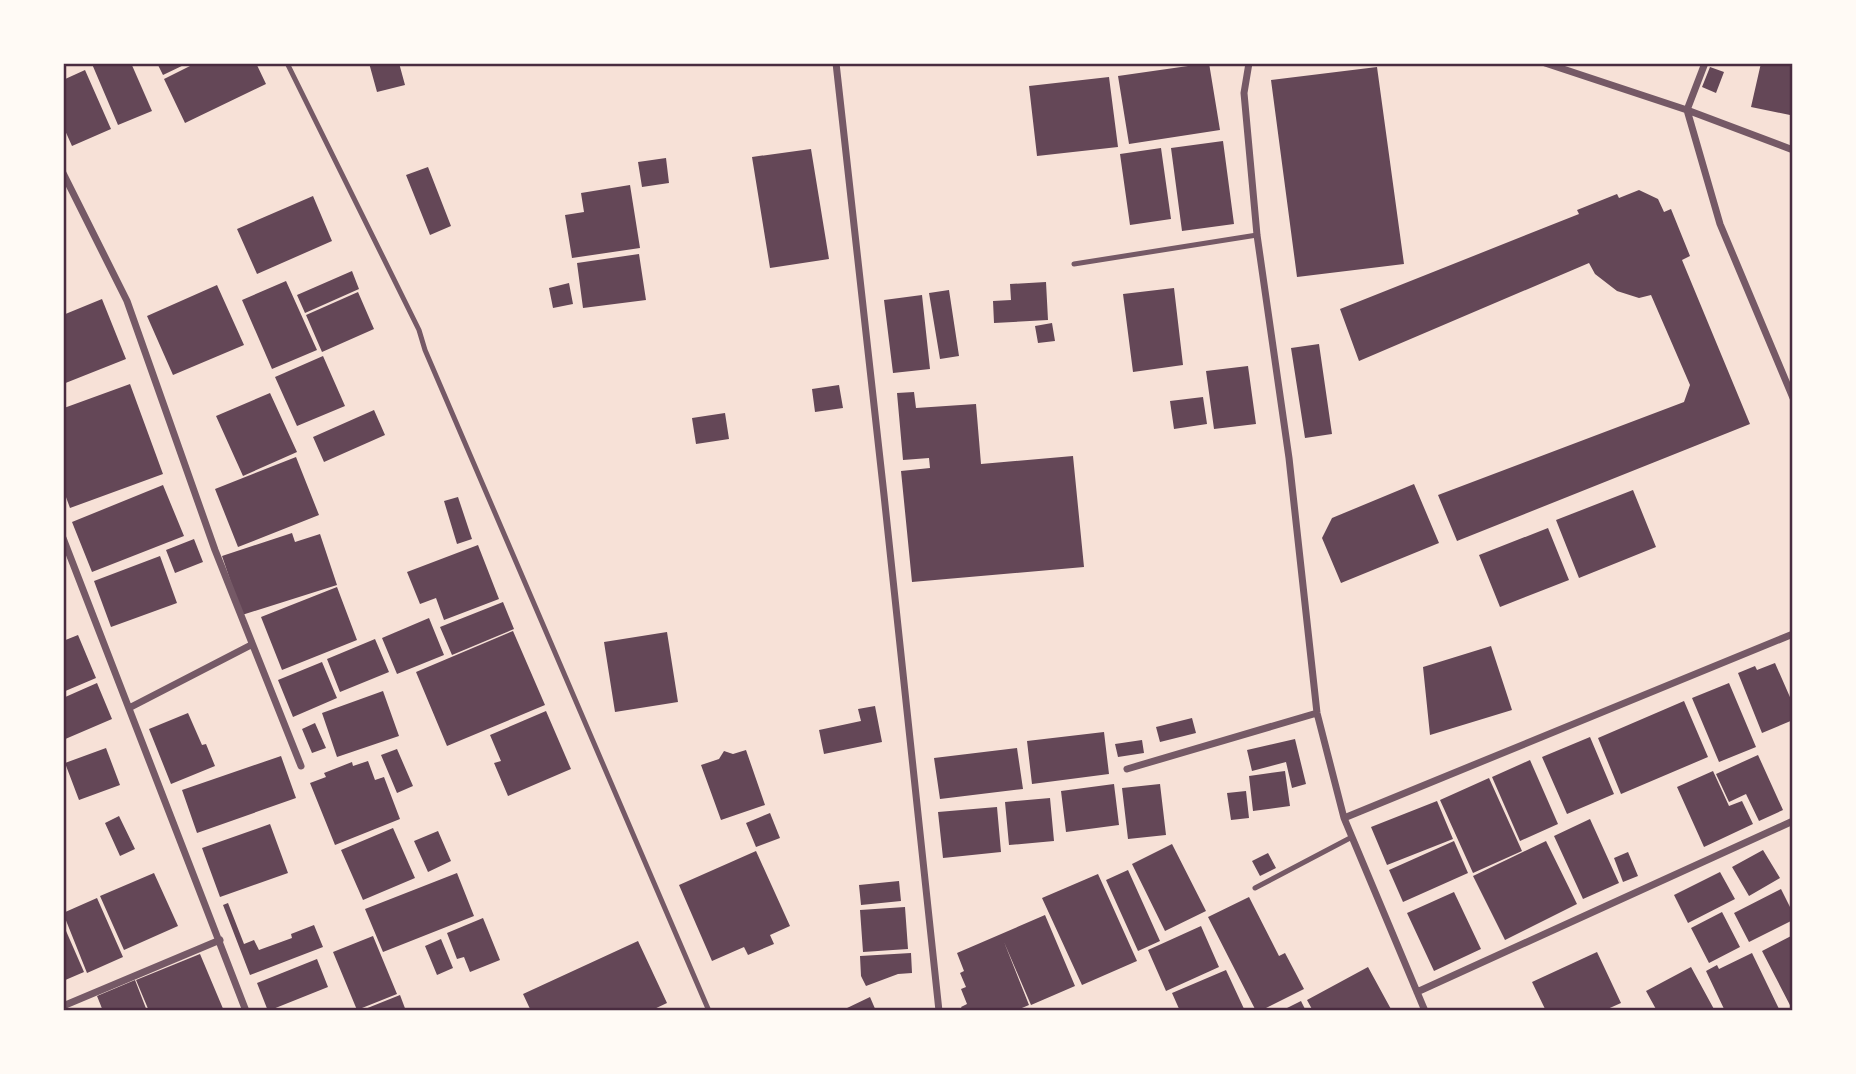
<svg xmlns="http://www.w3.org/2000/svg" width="1856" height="1074" font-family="Quicksand,sans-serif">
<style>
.building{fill:#644757}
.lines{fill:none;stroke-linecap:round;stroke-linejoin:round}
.service{stroke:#755966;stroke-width:5}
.minor{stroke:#755966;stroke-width:7}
.neatline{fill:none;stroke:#4a2c40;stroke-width:2.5}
</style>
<rect width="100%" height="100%" fill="#f7e1d7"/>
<!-- building -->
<path class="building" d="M95,63H131L152,111L118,125L92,64Z
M157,63H188L163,75Z
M196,63H256L266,84L185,123L164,79Z
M369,63H399L405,85L377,92Z
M1209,63L1220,130L1129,144L1118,76Z
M1761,63H1793V102L1790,115L1751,107Z
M1377,67L1404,264L1297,277L1271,80Z
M1710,67L1724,72L1716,93L1702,87Z
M85,70L111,129L72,146L63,126V80Z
M1109,77L1118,147L1037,156L1029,86Z
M1223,141L1234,224L1182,231L1171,148Z
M1161,148L1171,219L1130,225L1120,154Z
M811,149L829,259L770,268L752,157Z
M666,158L669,183L642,187L638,162Z
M428,167L451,226L430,235L406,175Z
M630,185L640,248L572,258L565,215L584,212L581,193Z
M1639,190L1658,199L1664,212L1671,209L1690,256L1682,260L1750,424L1457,541L1438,495L1684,402L1690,385L1651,295L1639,298L1617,291L1595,274L1589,263L1359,361L1340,309L1579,214L1577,210L1617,194L1619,198Z
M313,196L332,241L257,274L237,229Z
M639,254L646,300L583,308L577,263Z
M352,271L359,289L305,313L297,295Z
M286,281L317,350L272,369L242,300Z
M1046,282L1048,320L994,323L993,301L1011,300L1010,284Z
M569,283L573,304L553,308L549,288Z
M217,285L244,345L173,375L147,316Z
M1174,288L1183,365L1133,372L1123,294Z
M949,290L959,356L940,359L929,293Z
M358,292L374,329L322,352L306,315Z
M922,295L930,369L893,373L884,300Z
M102,299L126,359L63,384V315Z
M1052,323L1055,341L1038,343L1035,326Z
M1319,344L1332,434L1305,438L1291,348Z
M323,356L345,406L297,426L275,377Z
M1248,366L1256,424L1214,429L1206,371Z
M130,384L163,474L70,508L63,489V415L66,414L64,408Z
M839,385L843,408L815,412L812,389Z
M914,392L916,408L976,404L981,464L1073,456L1084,567L912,582L901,471L930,468L929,458L903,460L897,393Z
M270,393L297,452L243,476L216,416Z
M1203,397L1207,424L1174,429L1170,401Z
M374,410L385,435L324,462L313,437Z
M725,413L729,439L696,444L692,418Z
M296,457L319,515L238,547L215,489Z
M1414,484L1439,543L1341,583L1322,538L1332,518Z
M163,485L184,536L92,572L72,522Z
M1633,490L1656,547L1579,578L1556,520Z
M458,497L472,539L457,544L444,501Z
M1548,528L1569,580L1500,607L1479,555Z
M292,533L295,542L320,534L337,585L242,615L222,556Z
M194,539L203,562L175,573L166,550Z
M478,545L499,599L444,620L436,598L420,604L407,572Z
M160,556L177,603L111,627L94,581Z
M337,587L357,640L282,670L261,617Z
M503,602L514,629L452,655L440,627Z
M429,618L444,655L397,674L382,638Z
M513,631L545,705L447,746L416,672Z
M667,632L678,702L615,712L604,642Z
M78,635L96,678L63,692V641Z
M375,639L389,672L340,692L327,659Z
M1491,646L1512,710L1430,735L1423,667Z
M322,662L337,698L293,717L278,680Z
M1775,663L1793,704V720L1762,733L1738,673L1755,666L1757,670Z
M97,683L112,719L63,740V698Z
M1729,683L1756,747L1719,762L1692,698Z
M383,691L399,736L337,757L322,713Z
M1684,701L1708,757L1621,794L1598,738Z
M875,706L882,742L824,754L819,730L861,721L858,709Z
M546,711L571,769L508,796L494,763L501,761L490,735Z
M188,713L202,745L206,744L215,766L171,784L149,729Z
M1192,718L1196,733L1160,742L1156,727Z
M315,723L326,748L312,753L302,729Z
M1104,732L1109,774L1032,784L1027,741Z
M1590,737L1614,794L1567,814L1542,757Z
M1295,739L1306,784L1292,788L1286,762L1252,771L1247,750Z
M1142,740L1144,753L1118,757L1115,744Z
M106,748L120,785L79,800L65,763Z
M1017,748L1023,789L940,799L934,758Z
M397,749L413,786L397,793L381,755Z
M746,750L765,805L721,820L701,765L719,759L724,751L733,754Z
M1758,755L1783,810L1759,821L1746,794L1729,802L1716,774Z
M281,756L296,798L197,833L182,790Z
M1530,760L1558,824L1520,841L1492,777Z
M368,761L375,780L384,777L400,819L335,845L310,783L326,777L324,773L352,762L353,766Z
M1285,771L1290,806L1253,811L1249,776Z
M1713,771L1729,806L1742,801L1753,824L1704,847L1677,787Z
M1489,778L1522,851L1473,873L1440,800Z
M1114,784L1119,825L1066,832L1061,791Z
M1160,784L1166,835L1128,839L1122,788Z
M1246,791L1249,818L1231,820L1227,793Z
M1050,798L1054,841L1009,845L1005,802Z
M1437,801L1453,839L1387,865L1371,827Z
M997,807L1001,852L943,858L938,812Z
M770,813L780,838L756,847L746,823Z
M119,816L135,849L120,856L105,823Z
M1590,819L1619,883L1583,899L1554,836Z
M270,824L288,873L220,897L202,848Z
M393,828L415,878L363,900L341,850Z
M438,831L451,861L428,872L414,841Z
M1454,841L1468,873L1403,902L1389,870Z
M1546,841L1577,904L1505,940L1473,876Z
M1172,844L1206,911L1165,931L1132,864Z
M1763,850L1780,878L1749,896L1732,867Z
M756,851L790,926L770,935L774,944L748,955L744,947L712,961L679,885Z
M1628,852L1638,876L1623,882L1614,858Z
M1268,853L1276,868L1260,876L1252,861Z
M1128,870L1160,941L1138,951L1106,880Z
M1720,872L1735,899L1688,923L1674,895Z
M154,873L178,926L124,950L100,896Z
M457,873L474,916L383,952L365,909Z
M1098,874L1137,961L1082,985L1042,898Z
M899,881L901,901L861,905L859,885Z
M1781,889L1793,913V920L1749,942L1734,913Z
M1454,892L1481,949L1434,971L1407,913Z
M1249,897L1279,956L1285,953L1304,989L1260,1011H1256L1208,917Z
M97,898L123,957L87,973L63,913Z
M228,903L244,944L254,940L259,950L292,938L291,934L314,925L323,947L250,975L223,905Z
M905,907L908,949L863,952L860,910Z
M1722,912L1740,947L1709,963L1691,928Z
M1045,915L1075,986L1031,1005L1004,942L1029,1005L1015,1011H963L961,1007L967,1004L961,989L966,987L960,973L964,971L957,953Z
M483,918L500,960L470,972L464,957L457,959L447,933Z
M63,924L84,972L63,981Z
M1201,926L1219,967L1166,991L1148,950Z
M1793,935V1011L1762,951Z
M373,936L397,994L357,1010L333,952Z
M441,939L453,968L437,975L425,946Z
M638,941L667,1003L650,1011H531L523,994Z
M1597,952L1621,1003L1603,1011H1546L1532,982Z
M911,953L912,973L898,974L866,986L861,976L860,956Z
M1752,953L1780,1011H1725L1706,971L1717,965L1719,969Z
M200,954L224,1011H149L136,980Z
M317,959L328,987L268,1011L257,983Z
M1368,967L1392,1011H1313L1307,1000Z
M1691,967L1715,1011H1657L1646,991Z
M1226,970L1245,1011H1180L1172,993Z
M135,980L147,1011H103L97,996Z
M400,995L406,1011H360Z
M870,997L876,1011H846L845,1009Z
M1301,1001L1306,1011H1281Z"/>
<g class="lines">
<!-- service -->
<path class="service" d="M287,63L419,330L425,350L709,1011
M1074,264L1257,235
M1255,888L1352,837"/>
<!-- minor -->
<path class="minor" d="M836,63L884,495L939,1011
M1249,63L1244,93L1257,235L1289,458L1317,713L1344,818L1425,1011
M1545,63L1687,110L1793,150
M1705,63L1687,110L1720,224L1793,398
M63,173L127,301L215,550L301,766
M63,538L246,1011
M129,708L251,645
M1127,769L1317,713
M1344,818L1793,634
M1417,992L1793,821
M63,1006L220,940"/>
</g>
<!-- border -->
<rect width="1856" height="1074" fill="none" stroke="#fffaf5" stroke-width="130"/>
<rect x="65" y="65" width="1726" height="944" class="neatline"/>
</svg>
